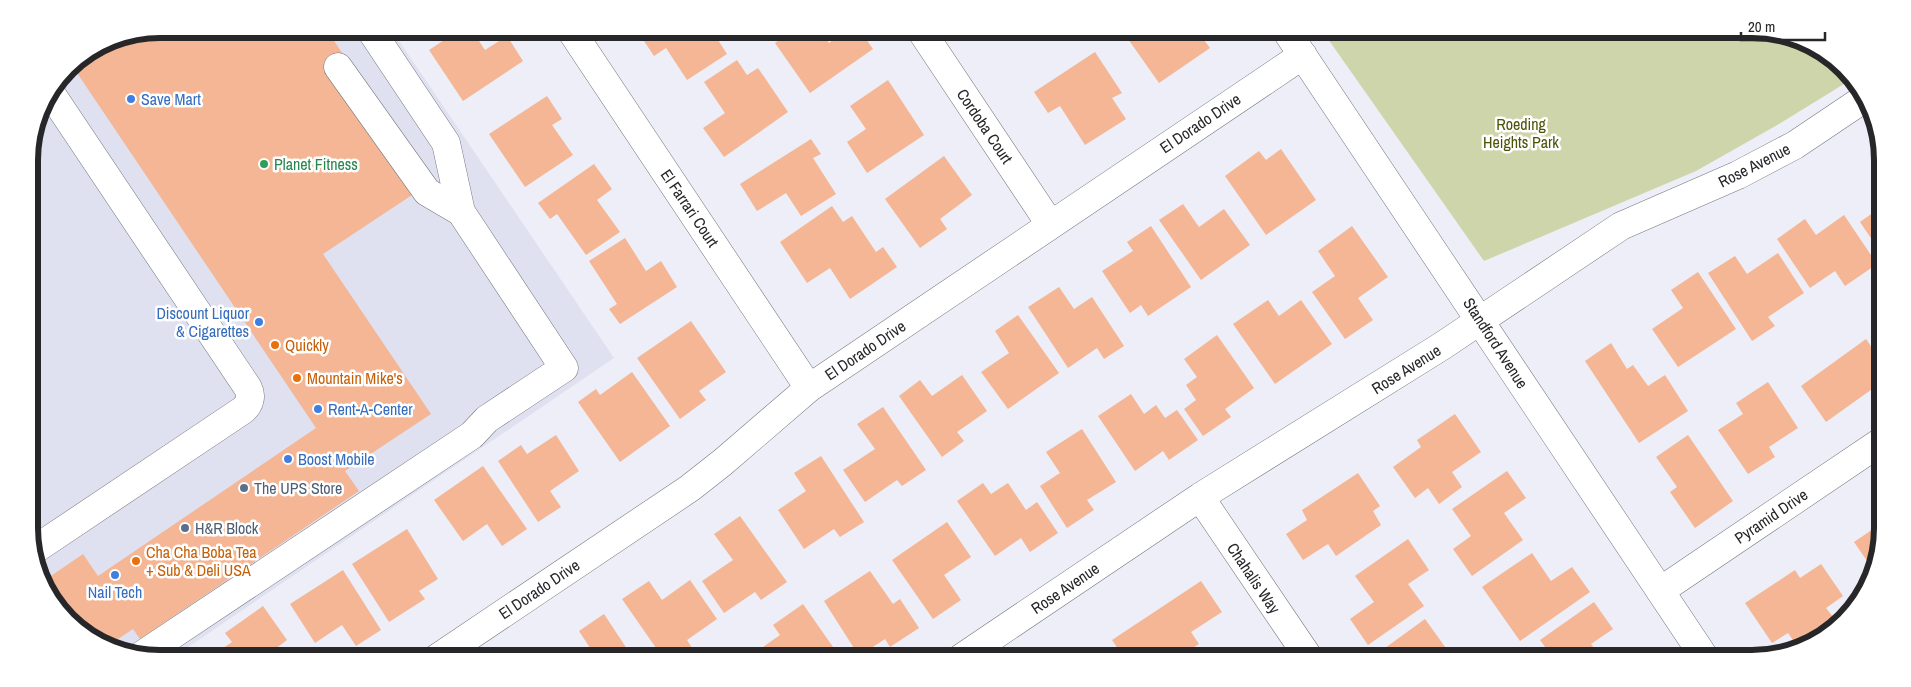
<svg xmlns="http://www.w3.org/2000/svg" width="1911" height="687" font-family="'Archivo Narrow',sans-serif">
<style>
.built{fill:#dfe1f0}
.green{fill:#ced5ab}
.building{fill:#f4b694}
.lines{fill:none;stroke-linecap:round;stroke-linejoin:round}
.minor-casing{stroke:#76777e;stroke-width:29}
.minor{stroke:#fff;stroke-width:28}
.shop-dot{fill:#3f7fe0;stroke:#fff;stroke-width:2}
.leisure-dot{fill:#2e9e5b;stroke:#fff;stroke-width:2}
.food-dot{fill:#e8710a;stroke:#fff;stroke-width:2}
.service-dot{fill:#5c6f8a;stroke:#fff;stroke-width:2}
.labels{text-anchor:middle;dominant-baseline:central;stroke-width:5;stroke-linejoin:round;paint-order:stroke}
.shop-label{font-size:16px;fill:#366cbe;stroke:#fff;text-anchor:start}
.street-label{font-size:16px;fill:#27272a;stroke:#fff}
.park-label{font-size:16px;fill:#4c5306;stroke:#fff}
.leisure-label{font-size:16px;fill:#27864d;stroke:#fff;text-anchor:start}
.food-label{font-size:16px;fill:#c56008;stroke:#fff;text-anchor:start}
.service-label{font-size:16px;fill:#4e5e75;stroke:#fff;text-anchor:start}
.rim{fill:none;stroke:#27272a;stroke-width:6}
</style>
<rect width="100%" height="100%" fill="#edeef7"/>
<!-- built -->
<path class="built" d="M160,29H391L614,358L172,658L118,651L61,614L31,552L29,151L42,102L73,61L110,39Z"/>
<!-- green -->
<path class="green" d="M1321,29H1751L1793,36L1850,74L1852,79L1779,124L1696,171L1484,261Z"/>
<!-- building -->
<path class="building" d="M160,29H326L347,60L329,73L412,195L323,254L431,414L345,471L359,491L140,639L133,629L109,645L61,614L45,580L83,554L98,576L316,428L71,64L110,39Z
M414,29H439L422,40Z
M461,29H471L485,50L507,36L523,61L463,101L429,50Z
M636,29H711L727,54L687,80L666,48L654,56Z
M795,29H819L829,43L849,29H859L873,49L810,93L775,43Z
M993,29H1014L999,38Z
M1023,29H1050L1031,41Z
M1121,29H1196L1210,48L1159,83Z
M1095,52L1122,93L1112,98L1126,119L1085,145L1060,106L1048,113L1034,92Z
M737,60L747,75L758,68L788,112L724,157L703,128L725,113L704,82Z
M888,80L924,135L867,173L847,142L866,129L850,106Z
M547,96L562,119L552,125L573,155L525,187L489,134Z
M811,139L821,154L813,158L836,194L801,216L786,193L757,211L740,184Z
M1281,149L1316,200L1266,235L1225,176L1259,151L1266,160Z
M944,156L972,195L940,219L947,229L920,248L885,199Z
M594,164L612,189L597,200L620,232L586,255L557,214L550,219L538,203Z
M1881,172V191L1872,179Z
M1183,204L1199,227L1224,209L1250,245L1201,280L1159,220Z
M832,206L843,222L852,216L876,252L883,247L897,267L850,299L830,268L807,283L780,242Z
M1881,207V253L1860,222Z
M1844,215L1877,264L1845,286L1835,271L1810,288L1777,239L1805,219L1816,235Z
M1151,226L1191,287L1148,316L1141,305L1130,313L1102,271L1133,251L1127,242Z
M1352,226L1388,277L1358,298L1373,320L1345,339L1312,292L1335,276L1318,251Z
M625,238L646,271L661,261L677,287L620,324L609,309L617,304L589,261Z
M1778,253L1804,293L1768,317L1775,326L1752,341L1708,273L1735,256L1747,274Z
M1698,272L1736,329L1678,367L1652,329L1683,308L1671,290Z
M1059,287L1074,309L1092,297L1124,346L1104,359L1097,348L1068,368L1028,307Z
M1268,300L1279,316L1301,300L1332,344L1275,384L1233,324Z
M1018,315L1059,373L1008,409L981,372L1009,353L995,331Z
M691,321L726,372L699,391L706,400L680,419L637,358Z
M1882,321V341L1872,327Z
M1217,335L1254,388L1225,409L1231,417L1203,436L1184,409L1196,400L1186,385L1197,377L1184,359Z
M1866,339L1882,362V382L1826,422L1801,386Z
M1611,343L1627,369L1633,365L1648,386L1665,375L1688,411L1639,443L1585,361Z
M632,372L670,426L620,462L578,402L596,389L600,395Z
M962,375L987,411L957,432L964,441L942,457L899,396L920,380L932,396Z
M1768,382L1798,428L1769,447L1775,457L1748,474L1718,430L1743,414L1736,403Z
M1131,394L1144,414L1156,405L1165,418L1177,410L1198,440L1169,460L1163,451L1135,471L1098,416Z
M883,407L926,470L902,486L897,480L865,502L843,470L875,449L857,424Z
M1455,414L1481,452L1452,472L1462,487L1439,504L1428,488L1415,498L1393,467L1421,447L1417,440Z
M1082,429L1116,482L1087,500L1094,510L1067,528L1040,486L1060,473L1046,452Z
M556,435L579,471L550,491L561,507L538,522L498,461L521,445L527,454Z
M1688,435L1733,501L1695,528L1670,492L1677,487L1656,457Z
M821,456L864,522L840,537L834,529L804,549L778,510L806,491L794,473Z
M483,466L527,529L502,546L487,524L463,541L434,500Z
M1507,471L1526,498L1504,513L1523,540L1472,576L1453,549L1471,536L1452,509Z
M1358,473L1380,506L1373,511L1381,525L1336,556L1328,544L1303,560L1286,534L1307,520L1302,510Z
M983,483L991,494L1008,483L1026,510L1037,502L1058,533L1030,552L1021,538L995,556L957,501Z
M740,516L787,582L761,600L755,592L724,613L702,581L733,560L714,534Z
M947,522L971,557L944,575L961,600L933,619L892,560Z
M1882,523L1875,569L1874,571L1854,542Z
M407,529L438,579L419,591L425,599L389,622L352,564Z
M1408,539L1429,570L1408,584L1424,606L1368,645L1350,619L1374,602L1355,576Z
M1532,553L1551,581L1572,567L1590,592L1520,641L1482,587Z
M1821,564L1843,596L1826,608L1833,617L1795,643L1788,633L1772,643L1745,603L1795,570L1800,578Z
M343,570L381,630L356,646L342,625L315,643L290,604Z
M870,571L893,604L900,599L919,628L890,647L885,639L859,656L824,601Z
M690,580L717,619L687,640L692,648L677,658H663L622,599L649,581L662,600Z
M1201,581L1222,612L1191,632L1199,644L1177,658H1163L1161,654L1155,658H1124L1112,640Z
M1594,602L1613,629L1591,644L1601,658H1553L1540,640Z
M803,604L840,657L839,658H771L763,647L780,635L773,625Z
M263,606L287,640L270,653L274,658H209L232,642L225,633Z
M604,614L633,658H582L592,651L579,631Z
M1425,619L1453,658H1392L1385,648Z
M1102,649L1108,658H1088Z"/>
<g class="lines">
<!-- minor casing -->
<g class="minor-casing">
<path id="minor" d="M570,29L809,388
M920,29L1050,224
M1285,29L1705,658
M338,67L427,192L461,212
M1200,497L1309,658
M31,552L243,410C250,404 252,396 248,388L50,92
M1660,591L1882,441
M142,655L472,435L487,419L564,368L461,212L446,143L370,29
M437,658L690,488L723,462L809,388L1303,55
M961,658L1200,497L1442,346L1621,226L1738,175L1795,145L1862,100"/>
</g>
<!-- minor -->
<use href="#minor" class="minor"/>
</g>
<!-- markers -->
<g class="shop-dot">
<circle cx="131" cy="99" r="5"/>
<circle cx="259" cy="322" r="5"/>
<circle cx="318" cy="409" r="5"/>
<circle cx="288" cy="459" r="5"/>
<circle cx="115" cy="575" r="5"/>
</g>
<circle class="leisure-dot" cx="264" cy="164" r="5"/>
<g class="food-dot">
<circle cx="275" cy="345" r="5"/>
<circle cx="297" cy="378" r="5"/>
<circle cx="136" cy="561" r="5"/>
</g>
<g class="service-dot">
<circle cx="244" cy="488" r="5"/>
<circle cx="185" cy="528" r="5"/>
</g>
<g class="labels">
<!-- shop labels -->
<g class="shop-label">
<text x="141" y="99">Save Mart</text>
<text x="249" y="313" text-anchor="end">Discount Liquor<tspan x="249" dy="18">&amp; Cigarettes</tspan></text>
<text x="328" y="409">Rent-A-Center</text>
<text x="298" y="459">Boost Mobile</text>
<text x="115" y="592" text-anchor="middle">Nail Tech</text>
</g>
<!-- street labels -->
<g class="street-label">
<text transform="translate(1200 123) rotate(-34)">El Dorado Drive</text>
<text transform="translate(985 126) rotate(56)">Cordoba Court</text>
<text transform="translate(1754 165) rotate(-27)">Rose Avenue</text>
<text transform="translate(690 208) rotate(56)">El Farrari Court</text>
<text transform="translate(1496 343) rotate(57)">Standford Avenue</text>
<text transform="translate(865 350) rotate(-34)">El Dorado Drive</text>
<text transform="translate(1406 369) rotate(-32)">Rose Avenue</text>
<text transform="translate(1771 516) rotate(-34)">Pyramid Drive</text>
<text transform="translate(1254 578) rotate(56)">Chahalis Way</text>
<text transform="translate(1065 588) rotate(-34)">Rose Avenue</text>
<text transform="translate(539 589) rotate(-34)">El Dorado Drive</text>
</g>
<!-- park labels -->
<g class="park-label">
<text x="1521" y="124">Roeding<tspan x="1521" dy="18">Heights Park</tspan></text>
</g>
<!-- leisure labels -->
<g class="leisure-label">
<text x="274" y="164">Planet Fitness</text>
</g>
<!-- food labels -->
<g class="food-label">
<text x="285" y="345">Quickly</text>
<text x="307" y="378">Mountain Mike's</text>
<text x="146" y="552">Cha Cha Boba Tea<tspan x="146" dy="18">+ Sub &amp; Deli USA</tspan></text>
</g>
<!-- service labels -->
<g class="service-label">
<text x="254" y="488">The UPS Store</text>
<text x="195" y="528">H&amp;R Block</text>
</g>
</g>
<!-- crop -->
<path d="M0 0H1911V687H0ZM160 38H1752A122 122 0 0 1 1874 160V528A122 122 0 0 1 1752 650H160A122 122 0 0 1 38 528V160A122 122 0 0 1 160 38Z" fill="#fff" fill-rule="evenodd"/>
<path class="rim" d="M160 38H1752A122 122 0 0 1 1874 160V528A122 122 0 0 1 1752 650H160A122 122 0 0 1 38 528V160A122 122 0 0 1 160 38Z"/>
<!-- scale -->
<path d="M1741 32v8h84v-8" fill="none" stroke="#27272a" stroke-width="2.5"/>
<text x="1748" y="32" font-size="15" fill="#27272a" stroke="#ffffff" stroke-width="4" paint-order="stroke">20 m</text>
</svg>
